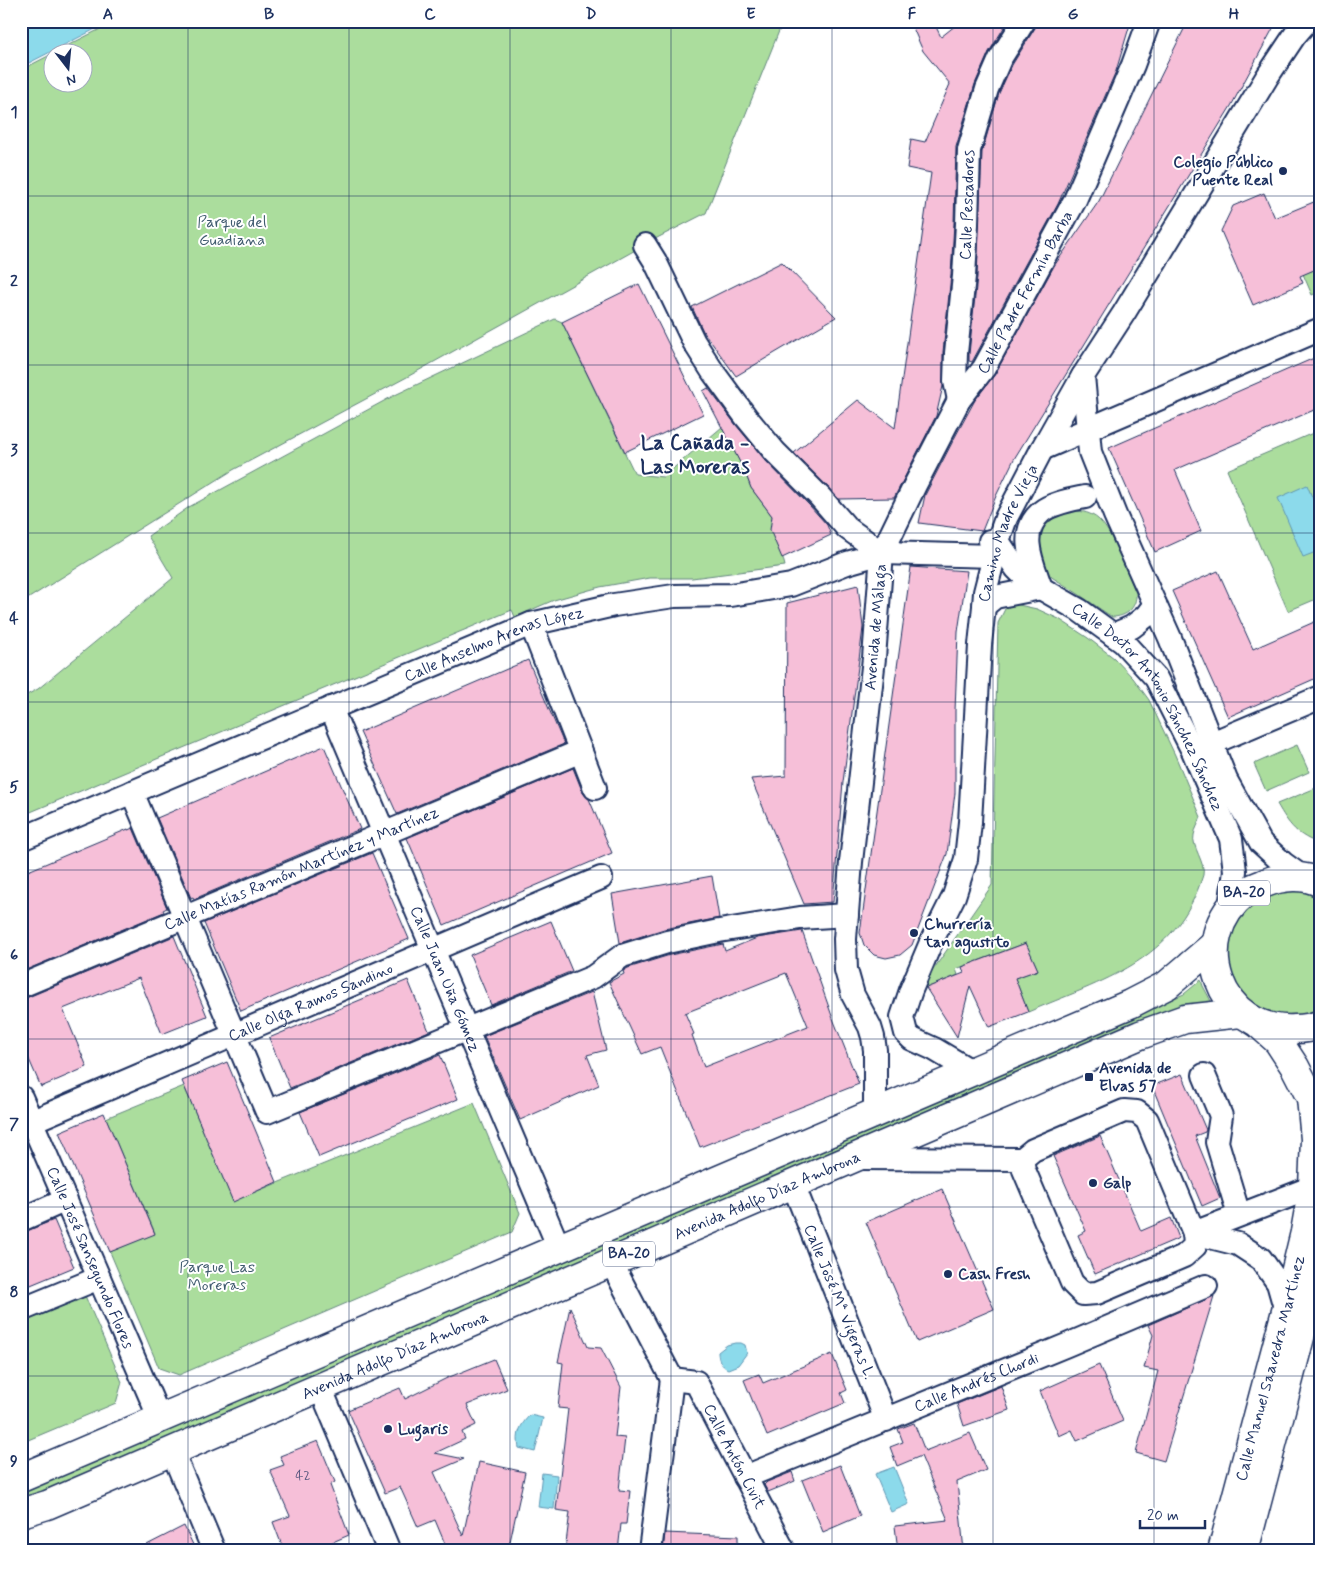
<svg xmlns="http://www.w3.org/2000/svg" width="1342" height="1572" font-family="Mynerve,sans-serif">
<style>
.green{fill:#abdd9d;stroke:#63867e}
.water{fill:#8cdaeb;stroke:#5f96b3}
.building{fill:#f6bfd8;stroke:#1b2f5e;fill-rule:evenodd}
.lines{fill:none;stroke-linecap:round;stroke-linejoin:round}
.minor-casing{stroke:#1b2f5e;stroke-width:26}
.major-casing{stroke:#1b2f5e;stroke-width:31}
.highway-casing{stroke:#1b2f5e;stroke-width:31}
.minor{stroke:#fff;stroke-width:22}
.major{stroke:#fff;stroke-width:28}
.highway{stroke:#fff;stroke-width:28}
.grid{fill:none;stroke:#1b2f5e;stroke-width:1;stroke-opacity:0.55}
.poi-dot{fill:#1b2f5e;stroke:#fff;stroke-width:2}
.labels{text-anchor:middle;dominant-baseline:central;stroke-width:4;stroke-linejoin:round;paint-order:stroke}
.number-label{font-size:14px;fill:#52537c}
.shield{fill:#fff;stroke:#5f6d8e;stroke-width:1}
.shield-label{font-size:15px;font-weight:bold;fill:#1b2f5e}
.poi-label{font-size:16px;font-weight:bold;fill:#1b2f5e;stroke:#fff;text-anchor:start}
.street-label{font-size:16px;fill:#1b2f5e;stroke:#fff}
.park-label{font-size:16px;fill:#3f5a6e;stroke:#fff}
.district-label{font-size:21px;font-weight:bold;fill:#1b2f5e;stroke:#fff}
.neatline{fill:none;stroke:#1b2f5e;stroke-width:2}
.grid-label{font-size:16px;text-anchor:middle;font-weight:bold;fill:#1b2f5e}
</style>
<rect width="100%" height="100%" fill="#fff"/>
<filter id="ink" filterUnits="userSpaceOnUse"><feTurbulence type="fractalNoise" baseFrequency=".02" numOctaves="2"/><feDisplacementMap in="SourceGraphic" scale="10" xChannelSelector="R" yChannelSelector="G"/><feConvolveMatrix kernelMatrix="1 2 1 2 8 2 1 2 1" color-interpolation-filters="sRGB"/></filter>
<g filter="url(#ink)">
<!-- green -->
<path class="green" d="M116,21H783L706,213L657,238L407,377L233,470L21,603V70L52,54V82H82V52H55Z
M1321,267V291L1312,295L1303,274Z
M555,319L562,322L635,474L663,477L722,427L745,472L751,488L772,516L785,566L692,578H650L600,587L554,600L515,617L512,610L21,816V698L38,689L173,578L148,536L189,507L395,395Z
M1320,430L1321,597L1288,611L1227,470Z
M1069,511C1077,511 1085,511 1092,515C1112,524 1127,573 1136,593C1137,608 1126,617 1112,617C1097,607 1082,596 1066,586C1062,583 1057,581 1053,578C1046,573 1044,566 1042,558C1035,533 1045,520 1069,511Z
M1014,604L1037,609L1059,619L1088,638L1114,658L1133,678L1149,700L1175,755L1201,817C1199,823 1195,829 1194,835C1191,846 1206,863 1203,875C1176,962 1103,980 1028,1012L1015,978L1038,970L1026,943L956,969L958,975L926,988L924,983L992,885L998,623L1005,609Z
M1297,745L1309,772L1266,791L1254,764Z
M1316,788L1321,799V844C1297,836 1289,825 1277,804Z
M1285,889L1307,891L1321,896V1011L1310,1015L1279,1016L1260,1010L1244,997L1232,978L1227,957L1233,925L1254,900Z
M1201,980L1203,986L1212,1003L21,1505V1490L1184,994Z
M184,1086L233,1201L474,1103L520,1213L512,1232L179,1375L159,1368L110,1252L155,1233L106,1118Z
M83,1291L122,1382L116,1403L21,1443V1318Z"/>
<!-- water -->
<path class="water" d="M21,21H111L21,67Z
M1307,485L1321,518V550L1303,557L1278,498Z
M735,1343H741L745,1345L747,1353L738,1365L728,1369C721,1366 718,1359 718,1352L727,1345Z
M530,1415L543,1418L535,1452L519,1448C516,1434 520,1425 530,1415Z
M894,1467L909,1504L891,1512L875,1474Z
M542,1473L557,1475L554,1509L538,1507Z"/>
<!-- building -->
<path class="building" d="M910,21H933L941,37L961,21H1008L989,52L975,84L956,147L954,223L951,275L943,352V386L936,416L894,498L839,499L794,453L858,400L895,428L931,173L907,168L911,139L925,142L950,84L923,51Z
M1037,21H1131L1116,71L1058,204L972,362L969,361V354L977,277L982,152L999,93L1012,65L1035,28Z
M1188,21H1277L1231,106L1014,459L996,496L982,531L919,523L925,495L955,437L975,400L995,374L1054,266L1099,201Z
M1264,193L1275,218L1321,199V267L1300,276L1303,283L1253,305L1221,231L1233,206Z
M782,262L836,317L736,376L703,331L692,307Z
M639,284L703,414L625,452L562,322Z
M1321,355V407L1175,470L1201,531L1155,552L1109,448Z
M708,388L736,425L765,460L810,506L827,525L831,535L782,558L770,530L772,516L751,488L745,472L703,391Z
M911,567L967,571L958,632L955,711V793L947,854L912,945L900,955L886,958L874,955L864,945L860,933Z
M1218,571L1253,649L1321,619V676L1228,717L1172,591Z
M858,585L863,627L862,636L843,782L833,902L804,904L751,779L786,776L787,603Z
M528,660L564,744L397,814L360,732Z
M324,746L360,829L194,899L193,897L191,898L157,818Z
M573,768L583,793L589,799L612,853L444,925L407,838Z
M133,828L167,908L163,910L164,912L21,972V874L128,829V830Z
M372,853L409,939L241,1011L204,923Z
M712,876L719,918L664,929L620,943L612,894Z
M551,921L572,971L491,1005L470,955Z
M802,931L832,1016L859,1084L700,1147L660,1047L642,1054L609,982L624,974L623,971L628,968L670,955L723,944L725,951L757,938ZM786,973L808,1026L704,1067L692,1035L694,1034L685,1013Z
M174,936L207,1016L162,1034L139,978L63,1009L87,1067L41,1087L21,1041V999L26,998Z
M1026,943L1038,970L1015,978L1028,1012L989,1027L970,986L957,1037L926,988L964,973L962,967Z
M408,980L429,1031L290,1088L269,1038Z
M592,992L606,1050L587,1055L599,1085L520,1120L484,1036Z
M440,1055L458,1099L319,1157L300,1112Z
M227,1062L277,1182L233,1202L182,1081Z
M1182,1074L1206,1130L1205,1132L1195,1136L1220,1198L1202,1206L1152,1086Z
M104,1113L155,1234L110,1252L59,1132Z
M1100,1136L1141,1231L1171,1218L1179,1238L1095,1274L1078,1235L1086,1231L1053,1156Z
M942,1189L994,1309L917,1342L866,1222Z
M54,1220L74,1267L21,1289V1233Z
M1214,1296L1164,1461L1136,1453L1158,1371L1144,1368L1153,1335L1148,1325Z
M570,1307L588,1347L601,1348L621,1387L615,1437L625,1438L619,1490L630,1491L626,1524H621L618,1551H565L570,1512L556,1510L568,1409L558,1408L563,1363L558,1362Z
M832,1354L847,1390L841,1393L845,1403L767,1436L744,1380L759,1374L763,1383Z
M494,1359L507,1389L467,1405L476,1425L462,1432L465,1439L435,1453L464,1459L434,1472L463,1536L479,1462L525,1472L508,1551H448L435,1520L418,1527L400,1487L385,1493L348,1410L400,1388L405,1399L447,1378Z
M1099,1365L1123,1421L1077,1441L1072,1430L1059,1436L1040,1391Z
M1001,1386L1009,1410L964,1426L957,1404Z
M914,1423L925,1451L970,1433L986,1470L957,1482L964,1551H898L895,1526L948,1520L921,1456L897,1466L890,1447L903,1442L898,1429Z
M318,1441L335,1482L330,1485L349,1535L312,1551H284L273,1522L290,1516L270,1470L284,1465L280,1456Z
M840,1465L860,1516L823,1532L802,1480Z
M792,1472L795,1481L768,1492L764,1485L767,1482Z
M184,1526L196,1551H135Z
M665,1533L738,1536V1551H663Z"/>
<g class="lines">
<!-- minor casing -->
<g class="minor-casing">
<g id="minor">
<path d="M645,245L655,261L694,342L713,372L746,417L775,452L820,497L847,528L882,553L874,658L851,862L845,939L846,970L853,995L870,1027L873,1037L875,1050V1113"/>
<path d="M1083,376L1090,452L1115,515L1170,638L1226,780L1261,843L1284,864L1302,877"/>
<path id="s1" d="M959,400L955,381L956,353L964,276L967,224L969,150L987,89L1000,59L1024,21"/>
<path d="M1042,449L1321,329"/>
<path id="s2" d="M990,541H998L1016,568L1030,582L1079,610L1123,642L1156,678L1193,751L1231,839L1235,871L1230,907"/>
<path id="s3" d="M882,553L915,485L959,400L984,368L1075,200L1133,65L1149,21"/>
<path d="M984,606L995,597L1041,588C1033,564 1017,533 1041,512C1052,503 1071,500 1085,497"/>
<path d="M531,624L595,788"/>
<path d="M1113,635L1132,627L1146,616L1155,604"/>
<path id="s4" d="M331,708L559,1248"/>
<path d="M1212,743L1321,697"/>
<path d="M132,792L267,1112L593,977L622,956L667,942L719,931L800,918L847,915"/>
<path id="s5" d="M21,839L531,624L614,605L674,596L731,595L791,585L847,563L882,553L994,556"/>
<path id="s6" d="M21,986L581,751"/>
<path id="s7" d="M971,1071L934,1049L912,1039L906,1033L902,1017L911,990L932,940L954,896L966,859L970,822L980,645L984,606L985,592L998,541L1006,518L1042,449L1083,376L1124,313L1267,77L1295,35L1307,21"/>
<path d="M1204,1075L1221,1116L1217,1142L1239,1215"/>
<path id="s8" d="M21,1097L160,1419"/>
<path id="s9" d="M21,1126L601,878"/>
<path d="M858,1158L1022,1159L1033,1150L1124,1111L1137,1112L1147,1120L1194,1233L1195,1246L1184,1256L1097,1293L1083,1294L1072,1283L1024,1170L1022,1159"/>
<path d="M793,1184L886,1420"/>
<path d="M21,1220L66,1200"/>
<path d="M1194,1233L1238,1244L1261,1259L1278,1283L1286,1311"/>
<path d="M1194,1233L1313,1187"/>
<path d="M611,1262L672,1379"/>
<path d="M21,1310L99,1278"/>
<path id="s10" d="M672,1379L696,1382L784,1551"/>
<path d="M320,1387L389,1551"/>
<path d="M172,1451L214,1551"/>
<path id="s11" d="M745,1477L1067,1345L1206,1286"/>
<path d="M650,1551L672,1379"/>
</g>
</g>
<!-- major casing -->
<g class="major-casing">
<g id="major">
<path id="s12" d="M1222,1551L1286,1311L1305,1232L1313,1187L1315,1139L1311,1098L1295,1067L1278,1041L1259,1024"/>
<path d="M1244,1551L1321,1257"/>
</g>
</g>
<!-- highway casing -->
<g class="highway-casing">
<g id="highway">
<path d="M1321,883C1304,874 1282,876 1265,883C1259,886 1250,888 1245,893C1186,939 1219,1034 1295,1029C1305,1029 1312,1028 1321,1024"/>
<path d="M21,1478L1130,1004L1167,985L1214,945"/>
<path id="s13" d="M21,1513L47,1505L1140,1035L1185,1019L1241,1013"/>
</g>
</g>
<!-- minor -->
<use href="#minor" class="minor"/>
<!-- major -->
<use href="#major" class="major"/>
<!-- highway -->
<use href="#highway" class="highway"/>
</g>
</g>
<!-- grid -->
<path class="grid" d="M188,21V1551M349,21V1551M510,21V1551M671,21V1551M832,21V1551M993,21V1551M1154,21V1551M21,196H1321M21,365H1321M21,533H1321M21,702H1321M21,870H1321M21,1039H1321M21,1207H1321M21,1376H1321"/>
<!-- markers -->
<g class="poi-dot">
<circle cx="1283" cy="171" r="5"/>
<circle cx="914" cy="933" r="5"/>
<rect x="1084" y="1072" width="10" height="10" rx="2.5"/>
<circle cx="1093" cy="1183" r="5"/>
<circle cx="948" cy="1274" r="5"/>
<circle cx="388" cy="1429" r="5"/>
</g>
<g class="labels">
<!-- number labels -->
<g class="number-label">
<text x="303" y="1476">42</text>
</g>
<!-- shield labels -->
<g class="shield">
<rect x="1218" y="880.5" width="52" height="25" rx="4"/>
<rect x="603" y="1241.5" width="52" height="25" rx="4"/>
</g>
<g class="shield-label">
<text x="1244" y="893">BA-20</text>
<text x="629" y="1254">BA-20</text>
</g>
<!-- poi labels -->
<g class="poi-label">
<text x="1273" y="162" text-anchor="end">Colegio Público<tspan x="1273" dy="18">Puente Real</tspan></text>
<text x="924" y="924">Churrería<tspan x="924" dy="18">tan agustito</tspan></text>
<text x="1099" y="1068">Avenida de<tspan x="1099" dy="18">Elvas 57</tspan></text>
<text x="1103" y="1183">Galp</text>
<text x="958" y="1274">Cash Fresh</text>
<text x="398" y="1429">Lugaris</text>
</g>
<!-- street labels -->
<g class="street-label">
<text stroke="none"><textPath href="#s1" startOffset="196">Calle Pescadores</textPath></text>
<text stroke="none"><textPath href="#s3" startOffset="298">Calle Padre Fermín Barba</textPath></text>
<text stroke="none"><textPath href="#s7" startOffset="594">Camino Madre Vieja</textPath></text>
<text transform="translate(876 627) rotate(-85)">Avenida de Málaga</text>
<text stroke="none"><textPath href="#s5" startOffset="512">Calle Anselmo Arenas López</textPath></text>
<text stroke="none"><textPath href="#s2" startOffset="238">Calle Doctor Antonio Sánchez Sánchez</textPath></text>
<text stroke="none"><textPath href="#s6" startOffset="304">Calle Matías Ramón Martínez y Martínez</textPath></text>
<text stroke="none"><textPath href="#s4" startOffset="294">Calle Juan Uña Gómez</textPath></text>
<text stroke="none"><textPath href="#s9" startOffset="315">Calle Olga Ramos Sandino</textPath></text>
<text stroke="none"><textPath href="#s13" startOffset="811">Avenida Adolfo Díaz Ambrona</textPath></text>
<text stroke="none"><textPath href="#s8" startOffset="175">Calle José Sansegundo Flores</textPath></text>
<text transform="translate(839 1302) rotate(68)">Calle José Mª Vigeras L.</text>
<text stroke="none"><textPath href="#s13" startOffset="406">Avenida Adolfo Díaz Ambrona</textPath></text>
<text stroke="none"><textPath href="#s12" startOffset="189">Calle Manuel Saavedra Martínez</textPath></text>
<text stroke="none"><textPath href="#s11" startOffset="250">Calle Andrés Chordi</textPath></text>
<text stroke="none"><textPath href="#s10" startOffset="108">Calle Antón Civit</textPath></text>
</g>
<!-- park labels -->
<g class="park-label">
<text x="232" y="222">Parque del<tspan x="232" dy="18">Guadiana</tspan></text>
<text x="217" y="1267">Parque Las<tspan x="217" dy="18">Moreras</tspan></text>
</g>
<!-- district labels -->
<g class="district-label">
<text x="695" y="443">La Cañada -<tspan x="695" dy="24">Las Moreras</tspan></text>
</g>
</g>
<!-- margin -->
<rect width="1342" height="1572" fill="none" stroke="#fff" stroke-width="55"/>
<!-- north arrow -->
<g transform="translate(68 68) rotate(164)"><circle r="24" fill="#ffffff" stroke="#a4acbf"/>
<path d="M0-4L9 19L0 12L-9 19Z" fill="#1b2f5e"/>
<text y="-8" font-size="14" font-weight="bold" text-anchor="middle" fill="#1b2f5e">N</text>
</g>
<!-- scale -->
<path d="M1140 1520v8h65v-8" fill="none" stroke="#1b2f5e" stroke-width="2.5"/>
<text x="1147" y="1520" font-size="15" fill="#1b2f5e" stroke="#ffffff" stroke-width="4" paint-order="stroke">20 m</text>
<rect x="28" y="28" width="1286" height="1516" class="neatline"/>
<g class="grid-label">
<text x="108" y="19">A</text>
<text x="269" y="19">B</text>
<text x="430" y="19">C</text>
<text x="591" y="19">D</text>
<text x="751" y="19">E</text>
<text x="912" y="19">F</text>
<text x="1073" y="19">G</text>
<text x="1234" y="19">H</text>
<text x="14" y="117">1</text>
<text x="14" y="286">2</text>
<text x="14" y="455">3</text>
<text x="14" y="623">4</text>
<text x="14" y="792">5</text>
<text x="14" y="960">6</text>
<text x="14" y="1129">7</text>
<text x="14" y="1297">8</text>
<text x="14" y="1466">9</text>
</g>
</svg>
